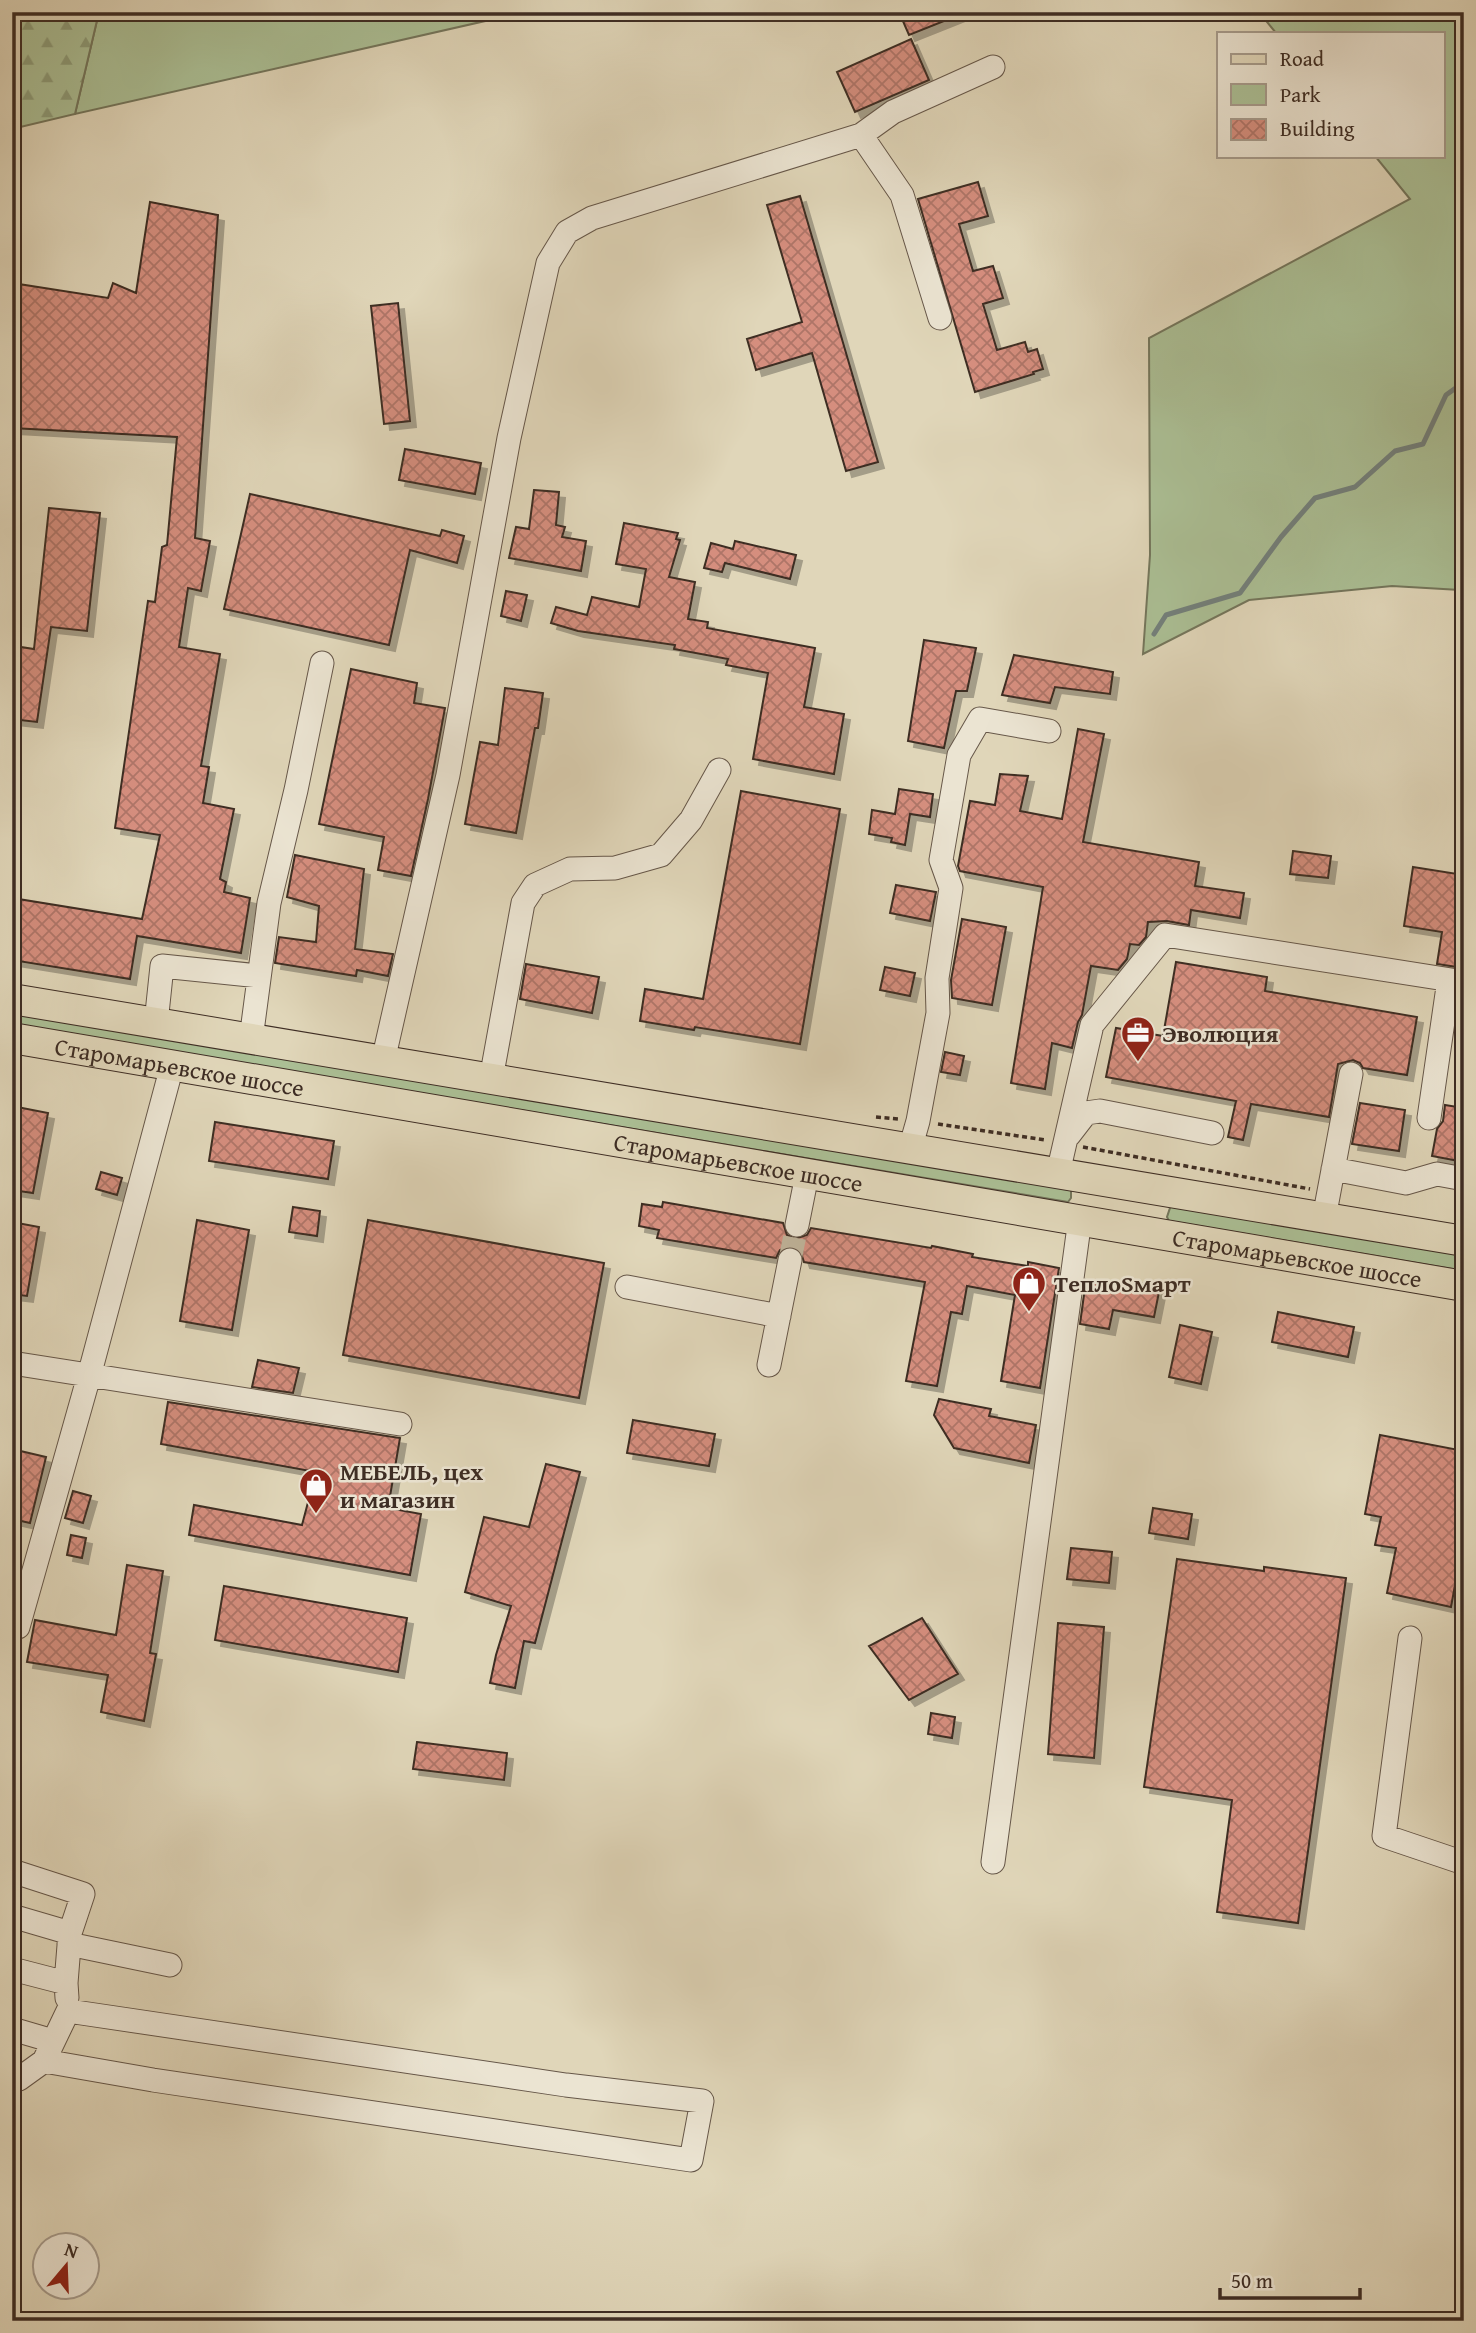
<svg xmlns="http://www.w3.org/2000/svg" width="1476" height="2333" font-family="'Gentium Book Plus',serif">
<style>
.green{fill:#abbf95;stroke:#74765c;stroke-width:2}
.forest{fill:url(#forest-firs);stroke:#74765c;stroke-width:2}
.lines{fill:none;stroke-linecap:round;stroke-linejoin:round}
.stream{stroke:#73807c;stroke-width:5}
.building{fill:url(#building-cross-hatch);stroke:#3e2d24;stroke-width:2;filter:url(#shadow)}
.minor-tunnel{stroke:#c0b49b;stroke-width:23;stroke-dasharray:23 11;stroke-linecap:butt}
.minor-casing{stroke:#665749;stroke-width:25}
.major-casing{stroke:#3e2d24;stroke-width:32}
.path{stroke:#3e2d24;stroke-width:3.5;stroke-dasharray:5 3.5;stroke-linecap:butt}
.minor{stroke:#ebe4d2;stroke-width:23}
.major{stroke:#e0d6b9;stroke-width:30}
.labels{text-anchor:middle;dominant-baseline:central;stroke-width:5;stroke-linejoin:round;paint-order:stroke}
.poi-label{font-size:24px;font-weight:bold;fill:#3e2d24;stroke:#ebe4d2;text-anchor:start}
.street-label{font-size:24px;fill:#3e2d24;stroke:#ebe4d2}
</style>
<defs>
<pattern id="forest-firs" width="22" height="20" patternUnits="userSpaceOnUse" patternTransform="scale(1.75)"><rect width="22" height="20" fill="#abbf95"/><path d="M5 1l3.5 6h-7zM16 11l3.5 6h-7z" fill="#8d9c79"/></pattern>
<pattern id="building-cross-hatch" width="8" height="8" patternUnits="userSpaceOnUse" patternTransform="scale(1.75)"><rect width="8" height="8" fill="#d58e7e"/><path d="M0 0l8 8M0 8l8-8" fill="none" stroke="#ae7467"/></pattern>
<filter id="shadow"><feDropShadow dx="6" dy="6" stdDeviation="0" flood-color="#0004"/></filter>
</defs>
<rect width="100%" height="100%" fill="#e0d6b9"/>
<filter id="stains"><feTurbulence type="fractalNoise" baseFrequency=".00286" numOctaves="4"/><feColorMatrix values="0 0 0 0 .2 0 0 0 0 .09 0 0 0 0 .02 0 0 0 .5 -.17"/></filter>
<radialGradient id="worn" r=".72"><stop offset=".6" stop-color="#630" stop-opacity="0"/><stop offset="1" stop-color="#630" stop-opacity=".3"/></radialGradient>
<!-- green -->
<path class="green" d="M99,12H525L75,114Z
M1259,12H1464V593L1460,590L1392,586L1249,600L1143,654L1150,555L1149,338L1410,199L1375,156H1443V33H1276Z
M12,1008L1071,1187V1198L1068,1202L12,1025Z
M1171,1205L1464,1254V1271L1169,1221L1167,1217Z"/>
<!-- forest -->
<path class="forest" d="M12,12H99L75,114L12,129Z"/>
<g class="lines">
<!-- stream -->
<path class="stream" d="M1154,634L1166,615L1240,593L1281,537L1315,498L1355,487L1395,451L1423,444L1446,395L1464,382"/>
</g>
<!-- building -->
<path class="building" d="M899,12H964V13L909,35Z
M911,39L929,80L855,112L837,72Z
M978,182L988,216L959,224L973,271L993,266L1003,298L983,304L997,350L1025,342L1028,352L1037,349L1043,369L1033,372L1034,374L975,392L918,199Z
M800,196L878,462L846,471L812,353L756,370L747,339L802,322L767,205Z
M150,202L218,215L195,538L210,541L201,591L188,588L179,647L220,654L201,766L209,767L203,803L234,809L220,879L226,882L224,892L250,898L241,953L137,936L130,979L12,960V898L142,919L160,835L115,828L148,601L155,602L162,547L167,545L177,437L12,428V283L108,298L113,283L136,293Z
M398,303L410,421L384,424L371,306Z
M405,449L481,463L475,494L399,480Z
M534,490L559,492L556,525L565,527L562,537L586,541L581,571L509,558L516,527L529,529Z
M250,494L440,536L442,530L464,536L457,563L410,550L389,645L224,609Z
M49,508L100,513L87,631L51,627L37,722L12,719V659L14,646L34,649Z
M624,523L678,533L676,539L680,540L669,577L695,582L688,619L708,622L707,628L815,648L804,707L844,714L834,774L753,759L768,673L726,665L728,659L674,649L675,645L578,631L551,623L556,607L587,615L592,597L639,607L646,569L616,564Z
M735,541L796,555L790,579L725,563L722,572L704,568L711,543L733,549Z
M506,591L527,595L521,621L501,616Z
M924,640L976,648L967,691H956L944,748L908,741Z
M1014,655L1113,672L1110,694L1055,687L1050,703L1002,695Z
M351,669L417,683L414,703L445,708L428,799L411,876L378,870L384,837L319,824Z
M505,688L543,693L538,728H535L516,833L465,824L480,742L498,745Z
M1078,729L1104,734L1083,842L1199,862L1195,886L1244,893L1240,918L1191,910L1189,925L1167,921L1148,922L1146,937L1139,945L1130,944L1127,959L1118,970L1091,966L1082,1015L1078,1022L1072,1048L1052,1043L1045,1089L1011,1083L1043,887L960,871L958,866L970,801L995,805L1000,774L1028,776L1020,811L1062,819Z
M899,789L933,794L930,817L910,814L905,845L891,842L892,838L869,834L872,810L895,814Z
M741,791L840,809L800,1044L695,1027L694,1030L640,1021L645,989L703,999Z
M1293,851L1331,856L1328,878L1290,874Z
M295,855L364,869L355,949L393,954L388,976L357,970L356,976L275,963L279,937L316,942L319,906L287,897Z
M1413,867L1464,875V968L1437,964L1442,932L1404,926Z
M896,885L936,892L930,921L890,913Z
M962,919L1006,927L992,1005L952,998L951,980Z
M1176,962L1267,977L1265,991L1417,1017L1407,1075L1363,1068L1360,1063L1353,1060L1338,1064L1329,1117L1251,1104L1243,1140L1228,1137L1236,1101L1106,1077L1116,1028L1163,1036Z
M526,964L599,977L592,1013L520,999Z
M885,967L915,973L910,996L880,990Z
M945,1052L964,1056L960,1075L941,1072Z
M1360,1103L1405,1110L1399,1151L1352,1144Z
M1445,1105L1464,1108V1162L1432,1156L1437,1129L1443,1121Z
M12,1106L48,1113L33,1193L12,1190Z
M215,1122L334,1141L328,1179L209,1161Z
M101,1172L122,1178L117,1195L96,1189Z
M663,1202L783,1223L787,1235L795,1239L807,1235L811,1228L931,1248L932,1246L973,1254L972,1257L1028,1266V1262L1059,1268L1040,1388L1001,1381L1015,1295L967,1286L962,1314L951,1312L937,1386L906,1381L925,1282L804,1262L800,1250L792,1246L780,1250L776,1258L657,1238L659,1230L639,1226L642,1204L662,1207Z
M293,1207L320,1211L317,1236L289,1232Z
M197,1220L249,1230L232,1330L180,1321Z
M368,1220L604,1263L579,1398L343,1355Z
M12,1222L39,1227L27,1296L12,1294Z
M1086,1280L1122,1286L1124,1280L1160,1287L1154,1317L1113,1310L1109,1329L1080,1324Z
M1278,1312L1354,1327L1348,1357L1272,1342Z
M1180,1325L1212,1332L1201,1384L1169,1377Z
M258,1360L299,1368L293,1393L252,1387Z
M939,1399L991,1409L989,1416L1036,1425L1029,1463L954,1448L934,1415Z
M168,1402L400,1438L388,1508L421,1514L410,1575L189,1535L194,1505L302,1525L316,1472L161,1444Z
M633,1420L715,1434L709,1466L627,1453Z
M1380,1435L1464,1451V1536L1451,1607L1387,1593L1396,1548L1375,1545L1381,1517L1365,1514Z
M12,1449L46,1457L30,1523L12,1519Z
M546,1464L580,1472L535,1643L524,1641L515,1688L490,1683L496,1655L511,1606L465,1592L484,1517L529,1527Z
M73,1491L91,1496L83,1523L65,1518Z
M1153,1508L1192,1514L1188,1539L1149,1533Z
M71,1535L86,1538L82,1558L67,1555Z
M1071,1548L1112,1552L1109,1583L1067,1579Z
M1177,1559L1264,1571V1567L1346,1578L1298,1923L1217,1912L1232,1800L1144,1787Z
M127,1565L163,1571L150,1653L156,1654L144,1721L101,1712L108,1675L27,1662L35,1620L116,1635Z
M224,1586L407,1618L398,1672L215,1640Z
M922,1618L958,1674L909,1700L869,1646Z
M1058,1623L1104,1627L1094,1758L1048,1754Z
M931,1713L955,1717L952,1738L928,1734Z
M417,1742L507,1753L504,1780L413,1769Z"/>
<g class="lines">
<!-- minor-tunnel -->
<path class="minor-tunnel" d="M790,1260L797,1225"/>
<!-- minor casing -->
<g class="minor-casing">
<path id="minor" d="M861,135L902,195L940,318
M156,1023L162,966L259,976
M251,1039L269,903L296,790L322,663
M383,1061L448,775L509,438L548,263L567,232L592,218L861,135L893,112L993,67
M491,1079L523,903L535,885L570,869L615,868L661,855L691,820L719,770
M1429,1118L1449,980
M1069,1135L1086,1113L1100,1111L1212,1133
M910,1149L918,1121L938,1013L937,978L951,888L941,860L959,755L980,719L1049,731
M1333,1169L1406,1183L1437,1174L1464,1179
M1058,1173L1092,1025L1165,935L1464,982
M1324,1218L1351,1074
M797,1225L807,1175
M627,1287L779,1316
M12,1363L400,1424
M769,1365L790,1260
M18,1627L89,1376L172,1066
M1410,1638L1384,1836L1464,1863
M993,1862L1080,1219
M12,1871L83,1894L70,1933
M12,1916L70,1933L66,1983
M69,1944L170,1965
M12,1969L66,1983L67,1998
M12,2029L53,2041
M12,2078L19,2079L44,2061L68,2011L566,2085L702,2101L691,2160L153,2080L44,2061"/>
</g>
<!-- major casing -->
<g class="major-casing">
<g id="major">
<path d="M12,999L1464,1241"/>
<path id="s1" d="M12,1038L1464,1286"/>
</g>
</g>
<!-- path -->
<path class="path" d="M876,1117L899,1119
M938,1124L1045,1140
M1083,1147L1310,1189"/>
<!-- minor -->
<use href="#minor" class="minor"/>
<!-- major -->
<use href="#major" class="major"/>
</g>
<!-- icons -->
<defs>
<g id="office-pin" transform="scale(1.75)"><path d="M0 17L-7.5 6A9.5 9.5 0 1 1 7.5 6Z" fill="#8f2418" stroke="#ebe4d2"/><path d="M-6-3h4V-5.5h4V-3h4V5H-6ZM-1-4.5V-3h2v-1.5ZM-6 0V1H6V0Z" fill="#fff"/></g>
<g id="shop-pin" transform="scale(1.75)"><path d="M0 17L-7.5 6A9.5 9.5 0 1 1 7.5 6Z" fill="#8f2418" stroke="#ebe4d2"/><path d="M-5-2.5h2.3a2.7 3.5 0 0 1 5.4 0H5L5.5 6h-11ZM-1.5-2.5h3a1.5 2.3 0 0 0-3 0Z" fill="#fff"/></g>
</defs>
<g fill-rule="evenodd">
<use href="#office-pin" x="1138" y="1033"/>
<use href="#shop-pin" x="1029" y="1283"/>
<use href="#shop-pin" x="316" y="1485"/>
</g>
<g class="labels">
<!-- poi labels -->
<g class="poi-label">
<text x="1162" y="1033">Эволюция</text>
<text x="1054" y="1283">ТеплоSмарт</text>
<text x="340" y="1471">МЕБЕЛЬ, цех<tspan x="340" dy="28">и магазин</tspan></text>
</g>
<!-- street labels -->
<g class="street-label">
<text stroke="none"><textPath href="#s1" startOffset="170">Старомарьевское шоссе</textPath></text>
<text stroke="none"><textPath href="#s1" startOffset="737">Старомарьевское шоссе</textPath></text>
<text stroke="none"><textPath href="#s1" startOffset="1304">Старомарьевское шоссе</textPath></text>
</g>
</g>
<!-- margin -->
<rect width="1476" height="2333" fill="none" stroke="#e0d6b9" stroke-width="42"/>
<rect x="14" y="14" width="1448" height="2305" fill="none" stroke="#3e2d24" stroke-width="3.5"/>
<rect x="21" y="21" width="1434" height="2291" fill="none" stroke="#3e2d24" stroke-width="2"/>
<!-- legend -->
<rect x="1217" y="32" width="228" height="126" fill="#ebe4d2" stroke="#a69b8c" stroke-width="2"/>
<rect x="1231" y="54" width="35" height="10" fill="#e0d6b9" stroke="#a69b8c" stroke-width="2"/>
<text x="1280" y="66" font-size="21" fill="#3e2d24">Road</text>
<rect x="1231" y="84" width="35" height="21" fill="#abbf95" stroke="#a69b8c" stroke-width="2"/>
<text x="1280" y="102" font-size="21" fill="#3e2d24">Park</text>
<rect x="1231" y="119" width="35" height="21" fill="url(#building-cross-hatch)" stroke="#a69b8c" stroke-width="2"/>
<text x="1280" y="136" font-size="21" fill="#3e2d24">Building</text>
<!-- north arrow -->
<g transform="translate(66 2266) rotate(19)"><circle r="33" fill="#ebe4d2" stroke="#a69b8c" stroke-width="2"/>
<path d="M0-5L12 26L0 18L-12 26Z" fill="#8f2418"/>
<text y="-10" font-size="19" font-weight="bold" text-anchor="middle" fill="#3e2d24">N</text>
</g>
<!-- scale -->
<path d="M1220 2288v10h140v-10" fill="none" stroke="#3e2d24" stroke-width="3.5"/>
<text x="1231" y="2288" font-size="21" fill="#3e2d24" stroke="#ebe4d2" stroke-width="5" paint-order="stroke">50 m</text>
<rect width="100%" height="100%" filter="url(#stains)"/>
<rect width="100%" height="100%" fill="url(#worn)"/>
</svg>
